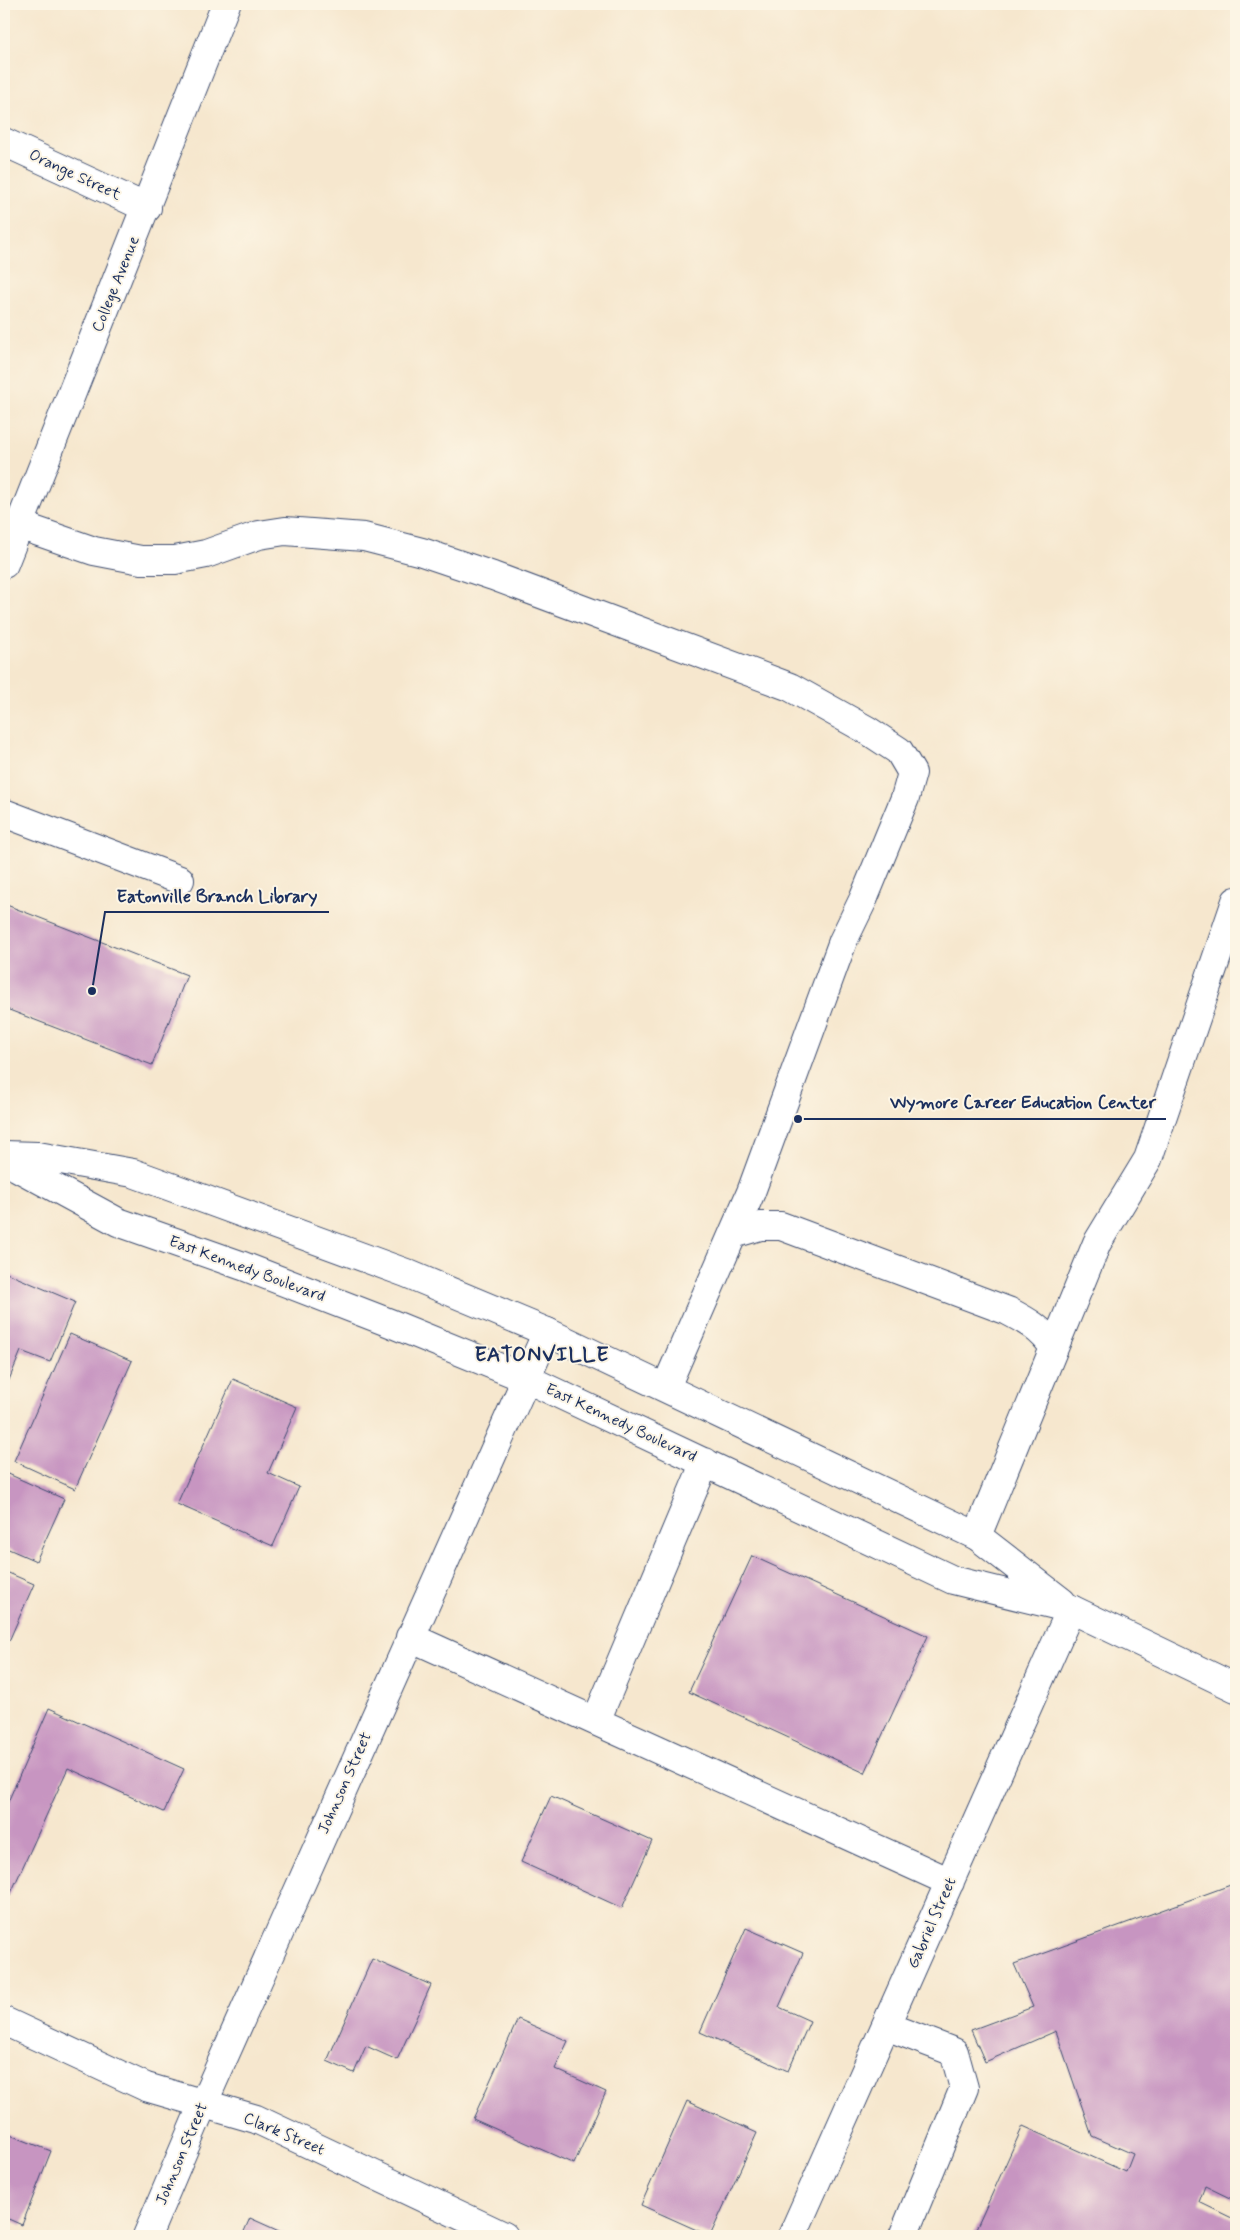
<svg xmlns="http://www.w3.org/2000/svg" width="1240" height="2240" font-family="Mynerve,sans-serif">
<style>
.building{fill:#c795c1}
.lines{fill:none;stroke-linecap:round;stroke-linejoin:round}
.minor-casing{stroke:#3c4b6f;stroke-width:30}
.major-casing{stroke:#3c4b6f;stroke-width:30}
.minor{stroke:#fff;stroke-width:28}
.major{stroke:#fff;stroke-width:28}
.labels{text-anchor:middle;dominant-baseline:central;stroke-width:4;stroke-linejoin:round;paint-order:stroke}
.street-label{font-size:16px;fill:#1b2f5e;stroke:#fcf5e5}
.district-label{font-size:21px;font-weight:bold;letter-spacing:1px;fill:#1b2f5e;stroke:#fcf5e5}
.leader{fill:none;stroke:#1b2f5e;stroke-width:2}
.callout-dot{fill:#1b2f5e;stroke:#fcf5e5;stroke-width:2}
.callout-label{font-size:18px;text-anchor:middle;font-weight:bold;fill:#1b2f5e;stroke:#fcf5e5;stroke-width:4;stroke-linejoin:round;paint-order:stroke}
</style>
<rect width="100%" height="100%" fill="#fcf5e5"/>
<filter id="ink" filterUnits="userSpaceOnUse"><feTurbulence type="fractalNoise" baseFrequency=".02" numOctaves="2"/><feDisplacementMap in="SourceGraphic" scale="10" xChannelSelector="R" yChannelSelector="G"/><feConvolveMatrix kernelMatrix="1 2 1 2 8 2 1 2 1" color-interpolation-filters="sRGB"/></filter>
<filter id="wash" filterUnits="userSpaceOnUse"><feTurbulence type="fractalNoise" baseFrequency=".0096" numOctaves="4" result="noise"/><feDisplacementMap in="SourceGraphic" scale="20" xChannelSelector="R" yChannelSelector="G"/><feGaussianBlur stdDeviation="1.12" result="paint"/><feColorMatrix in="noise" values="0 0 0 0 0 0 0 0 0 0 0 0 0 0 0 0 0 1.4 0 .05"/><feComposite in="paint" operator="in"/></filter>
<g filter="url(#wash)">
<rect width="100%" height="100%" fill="#f6e7ce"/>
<g id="blocks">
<!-- building -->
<path class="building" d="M4,904L187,975L152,1065L4,1008Z
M4,1272L75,1302L50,1362L21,1351L4,1392Z
M70,1334L132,1361L75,1489L14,1461Z
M233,1379L297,1407L268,1473L299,1487L273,1546L177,1504Z
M4,1472L64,1499L36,1561L4,1547Z
M752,1556L928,1636L865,1773L689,1692Z
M4,1571L34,1584L9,1641L4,1639Z
M49,1708L184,1769L164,1812L68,1768L10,1895L4,1892V1811Z
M551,1796L652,1841L622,1908L521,1862Z
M1236,1883V2201L1205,2186L1199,2202L1236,2220V2236H973L1023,2126L1126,2172L1133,2154L1092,2136L1056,2031L985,2062L971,2030L1033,2007L1014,1964Z
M746,1928L803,1953L779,2007L810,2021L788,2071L700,2032Z
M372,1959L431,1985L397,2060L366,2046L354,2073L327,2061Z
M518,2019L568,2041L555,2069L606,2092L574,2164L473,2119Z
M687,2101L757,2133L710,2236L641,2205Z
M5,2133L51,2151L22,2225L4,2217Z
M250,2218L290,2236H242Z"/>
</g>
</g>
<g filter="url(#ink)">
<use href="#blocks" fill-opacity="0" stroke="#3c4b6f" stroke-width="1"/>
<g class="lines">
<!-- minor casing -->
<g class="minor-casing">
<path id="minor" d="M4,142L147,208
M19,525L94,551L141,560H175L206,554L259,535L285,531L364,537L422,552L493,576L790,687L867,730L899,751L912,773L905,798L863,900L843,941L751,1192L666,1387
M4,564L226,4
M4,813L180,880
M733,1234L760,1226H781L1008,1311C1027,1321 1042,1329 1054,1348
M977,1536L1097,1243L1148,1159L1236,901
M410,1637L950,1882
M596,1721L705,1462
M4,2021L146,2087L256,2119L504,2236
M886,2026L954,2052L964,2088L903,2236
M147,2236L203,2104L547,1332
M792,2236L1071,1609"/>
</g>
<!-- major casing -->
<g class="major-casing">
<path id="major" d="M4,1155L38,1156L133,1173L406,1273L547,1332L977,1536L1062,1602
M4,1160L118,1222L243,1266L390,1323L525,1378L953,1580L1071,1609L1236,1688"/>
</g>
<!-- minor -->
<use href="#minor" class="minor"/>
<!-- major -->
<use href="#major" class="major"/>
</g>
</g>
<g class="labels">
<!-- street labels -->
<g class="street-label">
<text transform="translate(75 175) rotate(25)">Orange Street</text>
<text transform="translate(116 284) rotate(-68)">College Avenue</text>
<text transform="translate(247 1269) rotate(20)">East Kennedy Boulevard</text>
<text transform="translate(621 1423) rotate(25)">East Kennedy Boulevard</text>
<text transform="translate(345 1783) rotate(-66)">Johnson Street</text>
<text transform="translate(932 1923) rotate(-66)">Gabriel Street</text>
<text transform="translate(284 2134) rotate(23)">Clark Street</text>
<text transform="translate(182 2154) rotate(-67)">Johnson Street</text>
</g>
<!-- district labels -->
<g class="district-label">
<text x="542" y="1355">EATONVILLE</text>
</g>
</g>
<!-- callouts -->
<path class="leader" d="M92 991L105 912H329M798 1119L881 1119H1166"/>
<g class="callout-dot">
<circle cx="92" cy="991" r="5"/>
<circle cx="798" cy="1119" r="5"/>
</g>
<g class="callout-label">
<text x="217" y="902">Eatonville Branch Library</text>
<text x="1023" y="1108">Wymore Career Education Center</text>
</g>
<!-- margin -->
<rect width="1240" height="2240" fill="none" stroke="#fcf5e5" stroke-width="20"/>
</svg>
